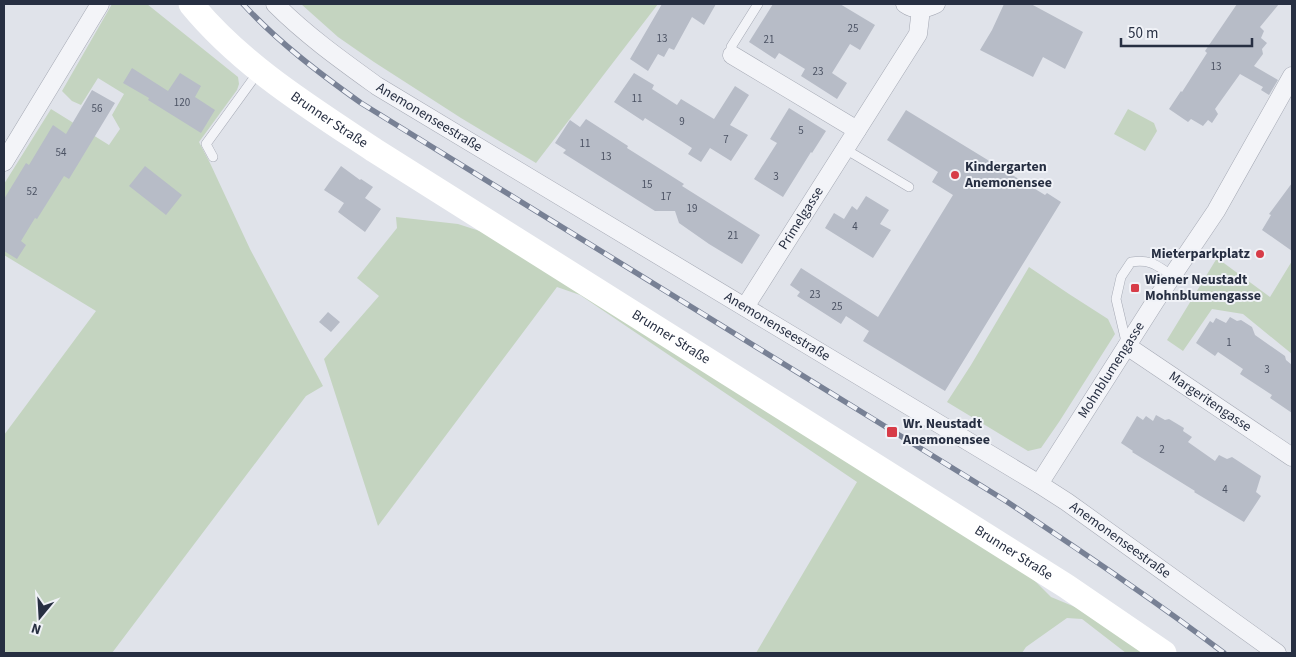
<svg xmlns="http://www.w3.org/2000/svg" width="1296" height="657" font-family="'Source Sans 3',sans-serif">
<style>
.green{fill:#c4d4c0}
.building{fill:#b7bcc7}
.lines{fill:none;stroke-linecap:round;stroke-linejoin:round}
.service-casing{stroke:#a5a9b4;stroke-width:10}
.minor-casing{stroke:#a5a9b4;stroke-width:19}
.service{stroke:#f3f4f8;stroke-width:9}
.minor{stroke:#f3f4f8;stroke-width:18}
.secondary{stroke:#fff;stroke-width:25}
.rail-casing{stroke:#788195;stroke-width:5.5}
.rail{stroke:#f0f2f7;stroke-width:4;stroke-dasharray:11;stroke-linecap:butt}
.poi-dot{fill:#d73c48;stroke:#f0f2f7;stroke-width:2}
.labels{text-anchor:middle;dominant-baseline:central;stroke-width:4;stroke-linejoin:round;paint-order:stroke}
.number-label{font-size:11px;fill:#4b5263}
.street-label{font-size:14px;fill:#272f42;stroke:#f0f2f7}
.poi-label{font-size:14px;font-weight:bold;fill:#272f42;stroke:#f0f2f7;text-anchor:start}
</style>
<rect width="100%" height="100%" fill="#e0e3ea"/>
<!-- green -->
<path class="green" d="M112,4H147L238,77L239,84L237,90L199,142L210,163L250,249L323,386L306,396L112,653H4V435L96,311L4,255V184L51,109L109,145L120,129L112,115L124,94L98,78L81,105L72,101L62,91Z
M301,4H658L536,163L461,118L374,62L338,37Z
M1128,109L1154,123L1157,131L1145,151L1114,134Z
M396,217L458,224L492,235L1025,571L1051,597L1092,614L1145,653H1126L1082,619L1067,618L1026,647L1022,653H756L857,482L580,295L557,287L378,526L324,359L379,296L357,278L397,228Z
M1217,258L1270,297L1292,261V354L1243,314L1212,309L1183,351L1167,340Z
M1029,267L1069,294L1108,319L1115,334L1059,422L1041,448L1028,451L947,402L971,365Z"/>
<!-- building -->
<path class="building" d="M662,4H716L704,25L692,17L674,50L669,48L664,57L658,54L648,71L630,59Z
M773,4H840L875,25L860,50L850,44L832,73L847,83L837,99L801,76L805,69L779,53L775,59L749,42Z
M1004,4H1031L1083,32L1065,69L1043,57L1033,77L980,50L992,30Z
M1237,4H1279L1260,27L1264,31L1261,38L1267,43L1262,49L1263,54L1254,66L1278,80L1269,95L1261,90L1263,87L1240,74L1215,109L1218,114L1212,123L1208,120L1203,126L1191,119L1188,122L1169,109L1181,91L1182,92L1207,53L1205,51Z
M132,68L168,91L180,73L201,86L195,97L215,110L201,133L148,100L149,98L123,83Z
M634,73L654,85L652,89L677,105L681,99L714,119L735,86L749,95L730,125L748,135L731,161L710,148L701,162L688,154L692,148L645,118L643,121L614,102Z
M92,90L115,103L69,179L64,176L37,219L35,218L21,241L26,245L17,259L4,251V199L26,163L29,165L53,125L66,134Z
M789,108L826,131L812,153L811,152L783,197L754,179L777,143L770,139Z
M906,110L1045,195L1047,193L1061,202L945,391L863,341L869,331L846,316L841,324L797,296L800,292L790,285L801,268L878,317L953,195L932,182L938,172L887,140Z
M586,119L628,146L627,148L684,184L682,186L760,235L742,264L709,244L679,223L675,211H655L563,153L566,150L555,143L570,120L580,127Z
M145,166L182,195L166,215L129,186Z
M341,166L360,180L361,179L373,187L365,198L381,209L365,232L338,212L344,203L324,190Z
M1292,183V251L1262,230L1271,215L1269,214Z
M866,196L889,210L880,224L891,230L873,258L825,228L834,213L844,219L852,206L857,210Z
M328,312L340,322L331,332L319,322Z
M1230,317L1237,321L1241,320L1252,327L1255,335L1285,356L1286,360L1292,365V413L1270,398L1272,395L1240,374L1243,369L1218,352L1215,356L1196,343L1210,321L1213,323L1216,318L1226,323Z
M1156,415L1165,420L1169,419L1184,428L1183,431L1192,437L1188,442L1215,461L1219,455L1227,459L1232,457L1261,476L1256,492L1261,496L1244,522L1194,492L1195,491L1132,452L1133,451L1121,443L1137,416L1143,420L1146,416L1153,421Z"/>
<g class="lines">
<!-- service casing -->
<g class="service-casing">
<path id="service" d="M732,55L731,47L758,4
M845,149L909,187
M213,157L206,144L259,71
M1127,346L1116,299L1121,277L1131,262C1152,259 1157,266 1173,276"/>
</g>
<!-- minor casing -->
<g class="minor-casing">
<g id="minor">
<path id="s1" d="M275,4C306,35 341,60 377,86L1039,484L1067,502L1277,653"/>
<path d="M905,4C915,11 926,9 936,4"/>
<path d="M732,55L857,130"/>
<path d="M4,162L100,4"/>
<path id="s2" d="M745,307L918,34L921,9"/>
<path id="s3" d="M1127,346L1292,457"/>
<path id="s4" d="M1039,484L1156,300L1216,211L1292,76"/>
</g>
</g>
<!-- service -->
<use href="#service" class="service"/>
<!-- minor -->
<use href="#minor" class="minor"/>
<!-- secondary -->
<path class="secondary" id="s5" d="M191,4C241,65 309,107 374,150L1066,586L1164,653"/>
<!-- rail casing -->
<g class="rail-casing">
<path id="rail" d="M243,4C278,42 319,73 361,103L1006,501C1079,550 1153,599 1224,653"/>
</g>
<!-- rail -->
<use href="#rail" class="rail"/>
</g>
<!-- markers -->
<g class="poi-dot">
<circle cx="955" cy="175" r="5"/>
<circle cx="1260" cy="254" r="5"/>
<rect x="1130" y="283" width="10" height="10" rx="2.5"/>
<rect x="886" y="426" width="12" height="12" rx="2.5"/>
</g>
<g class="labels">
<!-- number labels -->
<g class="number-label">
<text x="853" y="28">25</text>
<text x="662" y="38">13</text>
<text x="769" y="39">21</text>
<text x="1216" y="66">13</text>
<text x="818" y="71">23</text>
<text x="637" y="98">11</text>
<text x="182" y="102">120</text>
<text x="97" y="108">56</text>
<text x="682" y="121">9</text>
<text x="801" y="130">5</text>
<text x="726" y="139">7</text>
<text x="585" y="143">11</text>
<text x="61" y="152">54</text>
<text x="606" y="156">13</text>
<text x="776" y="176">3</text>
<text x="647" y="184">15</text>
<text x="32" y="191">52</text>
<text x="666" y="196">17</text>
<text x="692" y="208">19</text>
<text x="855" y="226">4</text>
<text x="733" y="235">21</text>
<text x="815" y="294">23</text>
<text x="837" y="306">25</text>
<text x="1229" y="342">1</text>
<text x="1267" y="369">3</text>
<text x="1162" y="449">2</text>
<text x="1225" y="489">4</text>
</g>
<!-- street labels -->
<g class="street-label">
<text stroke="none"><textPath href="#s1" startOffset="192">Anemonenseestraße</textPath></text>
<text stroke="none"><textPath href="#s5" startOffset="181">Brunner Straße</textPath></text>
<text stroke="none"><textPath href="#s2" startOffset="105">Primelgasse</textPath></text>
<text stroke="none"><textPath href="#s1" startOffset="598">Anemonenseestraße</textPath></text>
<text stroke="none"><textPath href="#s5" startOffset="586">Brunner Straße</textPath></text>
<text stroke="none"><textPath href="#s4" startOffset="135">Mohnblumengasse</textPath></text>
<text stroke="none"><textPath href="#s3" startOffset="100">Margeritengasse</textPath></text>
<text stroke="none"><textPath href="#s1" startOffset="1002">Anemonenseestraße</textPath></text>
<text stroke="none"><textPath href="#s5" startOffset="991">Brunner Straße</textPath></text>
</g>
<!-- poi labels -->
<g class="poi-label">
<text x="965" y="167">Kindergarten<tspan x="965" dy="16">Anemonensee</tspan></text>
<text x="1250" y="254" text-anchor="end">Mieterparkplatz</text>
<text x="1145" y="280">Wiener Neustadt<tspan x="1145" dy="16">Mohnblumengasse</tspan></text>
<text x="903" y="424">Wr. Neustadt<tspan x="903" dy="16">Anemonensee</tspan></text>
</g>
</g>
<!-- border -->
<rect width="1296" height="657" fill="none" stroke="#272f42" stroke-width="10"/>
<!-- north arrow -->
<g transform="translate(40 617) rotate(198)" stroke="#f0f2f7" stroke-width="4" paint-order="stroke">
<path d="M0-4L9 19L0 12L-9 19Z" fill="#272f42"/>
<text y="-8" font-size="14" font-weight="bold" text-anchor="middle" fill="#272f42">N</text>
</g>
<!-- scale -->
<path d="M1121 38v8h131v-8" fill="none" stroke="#272f42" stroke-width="2.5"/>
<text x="1128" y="38" font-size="15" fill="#272f42" stroke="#f0f2f7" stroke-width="4" paint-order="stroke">50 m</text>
</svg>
